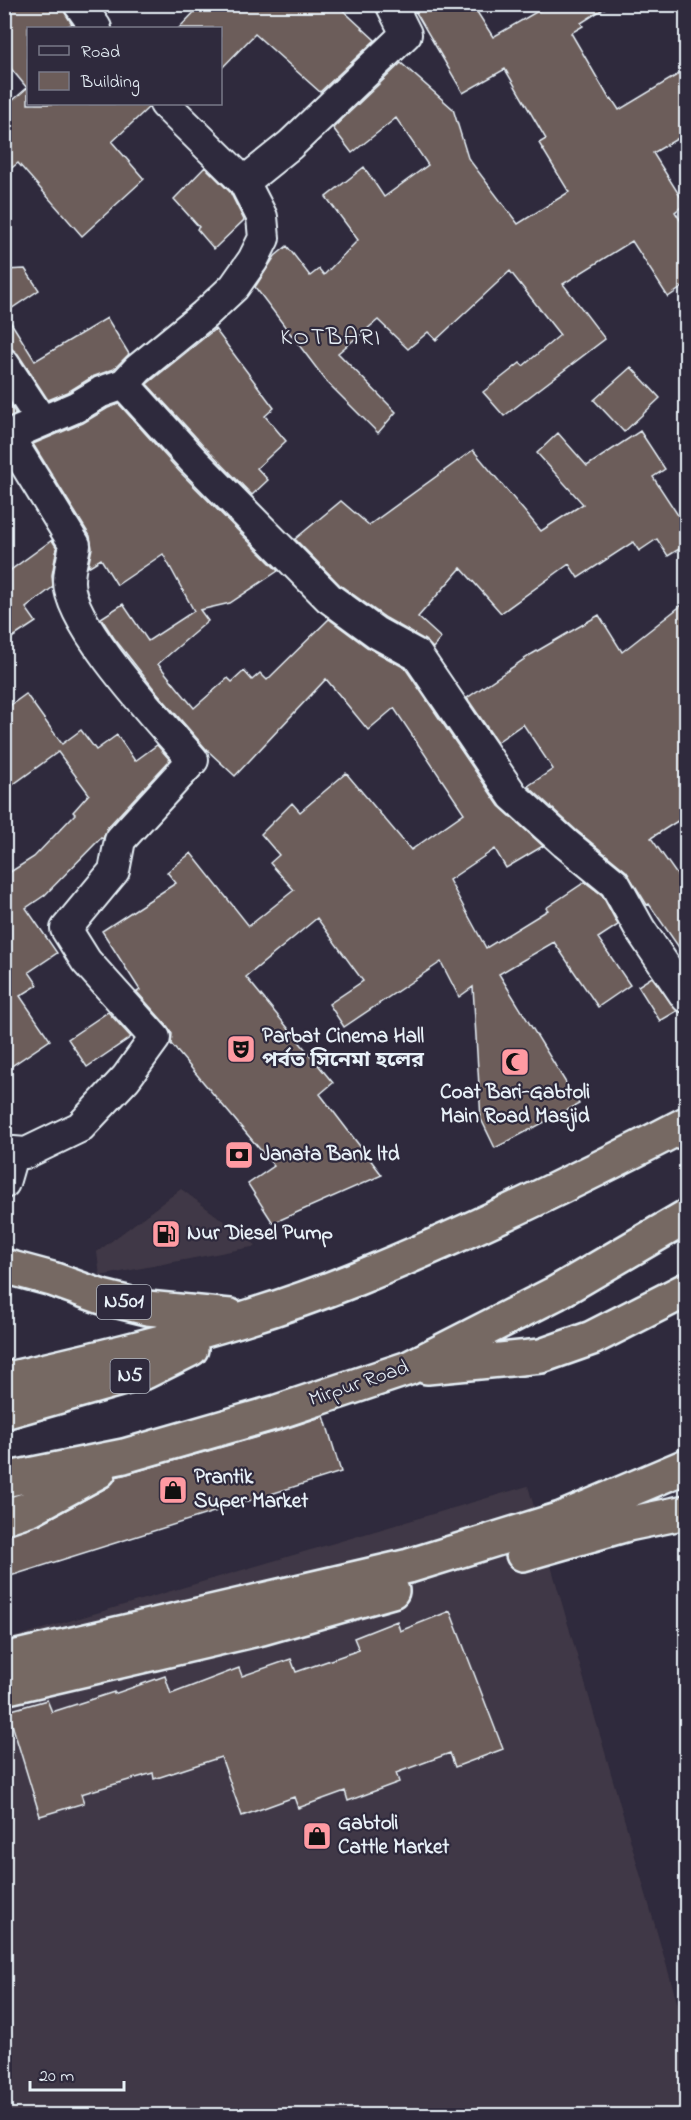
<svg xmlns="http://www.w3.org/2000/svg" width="691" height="2120" font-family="'Indie Flower','Noto Sans Bengali',sans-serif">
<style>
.built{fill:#413946}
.building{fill:#6c5d5a;stroke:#e8f1f8;stroke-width:1.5}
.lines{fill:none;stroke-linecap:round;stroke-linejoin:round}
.minor-casing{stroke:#e8f1f8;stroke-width:34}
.highway-casing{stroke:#e8f1f8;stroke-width:38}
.minor{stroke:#2f2a3d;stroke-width:30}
.highway{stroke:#766964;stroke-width:33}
.labels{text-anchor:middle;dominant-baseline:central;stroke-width:4.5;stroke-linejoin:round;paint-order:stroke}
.shield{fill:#2f2a3d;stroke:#b0b5c0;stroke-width:1.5}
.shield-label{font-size:20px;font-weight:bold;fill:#e8f1f8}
.poi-label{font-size:21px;font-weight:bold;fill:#e8f1f8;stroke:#2f2a3d;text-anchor:start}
.street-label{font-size:21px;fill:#e8f1f8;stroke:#2f2a3d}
.quarter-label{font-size:24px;letter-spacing:1.5px;fill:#e8f1f8;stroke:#2f2a3d}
</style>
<rect width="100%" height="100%" fill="#2f2a3d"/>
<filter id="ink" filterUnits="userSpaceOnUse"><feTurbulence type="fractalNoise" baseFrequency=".0167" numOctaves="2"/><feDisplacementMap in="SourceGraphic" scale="12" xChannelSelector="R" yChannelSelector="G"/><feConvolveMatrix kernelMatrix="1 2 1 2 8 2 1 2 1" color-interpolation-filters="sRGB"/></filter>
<g filter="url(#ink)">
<!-- built -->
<path class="built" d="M181,1189L257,1246L100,1276L97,1252Z
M528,1486L686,2033V2115L5,2116V1640Z"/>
<!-- building -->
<path class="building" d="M4,4H62L65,13L72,24L64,28H28V104H148V108L112,142L144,179L82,236L18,163L4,174V108L27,88L4,60Z
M202,4H336L375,40L320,92L255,34L220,70V28H179Z
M411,4H472L493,37L550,4H611L581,23L583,26L571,33L610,100L612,99L619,110L687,69V133L653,153L685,204L675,212L687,230V284L668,297L632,241L563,284L605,339L504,416L483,392L520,363L523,366L560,335L510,271L436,340L428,332L408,349L378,320L338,353L396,412L378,433L327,382L255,287L275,256L287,246L310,276L319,269L324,275L358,240L326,197L364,167L384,197L428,165L396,118L352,153L333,128L401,63L453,109L468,158L518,224L569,192L539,143L546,139L505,69L463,93Z
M205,167L230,192L244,220L214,249L197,229L199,227L174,199Z
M25,269L39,290L5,313L35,361L107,318L129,354L114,369L92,377L68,392L48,400L18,354L12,349L4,347V270Z
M215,329L274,408L265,416L286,441L257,468L268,480L252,495L205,447L147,384Z
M631,367L660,398L624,432L594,400Z
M4,396L16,414L4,419Z
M119,404L179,471L278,571L230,603L200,610L208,621L158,664L194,708L228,678L232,682L244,671L252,680L260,673L267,680L329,619L367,647L405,668L499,806L543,846L506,868L495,849L449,880L486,948L548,910L546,908L585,882L602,895L618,925L598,938L630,985L598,1007L554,942L499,974L579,1104L495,1148L481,1119L473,987L459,997L441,962L344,1027L329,1004L363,981L317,918L246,977L333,1083L320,1094L382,1175L273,1223L248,1184L274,1166L171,1044L172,1034L168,1027L137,992L140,990L102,931L176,883L167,872L191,853L249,926L294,890L270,863L279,855L261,834L292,803L300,812L346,773L411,850L464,813L394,708L368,730L326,679L235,776L207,750L154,689L114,638L101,618L123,604L148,641L194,611L163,554L117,585L101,559L88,567L92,548L90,536L33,444L83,423L108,408Z
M640,431L665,469L653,477L687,529V544L668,556L657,539L639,551L633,542L578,578L569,564L501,613L461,568L418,617L441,638L433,648L425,640L386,618L340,585L295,539L341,501L369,525L473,450L541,531L583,504L537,453L558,433L587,466Z
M52,540L57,548L52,575L53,587L26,608L36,622L4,643V575Z
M687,601V815L651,838L687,889V967L681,959L685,956L649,904L647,905L626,871L576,830L528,786L553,769L523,724L497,742L467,698L532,654L599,615L622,652Z
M26,694L62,744L81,730L96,750L117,735L135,761L157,745L170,760L107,828L103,839L101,838L45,895L26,908L57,953L29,972L38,985L20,996L50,1040L4,1071V876L34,857L75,814L73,812L89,794L58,752L4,791V710Z
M652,977L677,1011L660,1021L638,986Z
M108,1012L131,1037L87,1067L68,1039Z
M324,1416L341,1472L4,1578V1535L40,1524L108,1487L116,1477L282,1430Z
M450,1611L503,1749L455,1767L450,1753L396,1773L399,1782L348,1801L345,1791L298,1808L294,1797L242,1816L221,1757L154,1779L153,1773L81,1794L84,1803L40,1816L8,1711L47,1700L52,1712L114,1692V1694L165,1676L171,1694L239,1668L242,1676L291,1659L296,1672L359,1650L354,1638L397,1621L400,1631Z"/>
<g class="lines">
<!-- minor casing -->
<g class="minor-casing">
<path id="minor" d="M79,4L96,28
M244,182L290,145L406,34L391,4
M4,364L41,420
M124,384L192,459L329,598L377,633L417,655L513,796L565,843L615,884L640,929L686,997
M4,1183L13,1152L26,1153L80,1127L126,1078L155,1038L86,961L66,929L114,871L120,840L193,760C163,725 68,625 69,581C69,570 73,557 75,545L8,436L76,407L101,392L124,384L138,369L204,315L234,287L253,260L264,238L262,217L244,182L165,104"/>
</g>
<!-- highway casing -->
<g class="highway-casing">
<path id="highway" d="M4,1266L52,1279L102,1297L147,1308L230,1316
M427,1367L541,1356L592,1338L686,1290
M4,1380C122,1353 241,1325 353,1280C467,1234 578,1180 686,1124
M4,1412L145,1372L191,1349
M4,1480L124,1456L277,1412L409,1368L556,1293L686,1217
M4,1517L31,1508L99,1471
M523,1554L628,1524L686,1512
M4,1660L409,1566L561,1519L686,1466
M4,1688L262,1628L392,1591"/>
</g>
<!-- minor -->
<use href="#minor" class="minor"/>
<!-- highway -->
<use href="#highway" class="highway"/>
</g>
</g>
<!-- icons -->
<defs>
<g id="theatre-square" transform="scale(1.5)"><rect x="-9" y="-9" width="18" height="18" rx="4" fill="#ff9aa2" stroke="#2f2a3d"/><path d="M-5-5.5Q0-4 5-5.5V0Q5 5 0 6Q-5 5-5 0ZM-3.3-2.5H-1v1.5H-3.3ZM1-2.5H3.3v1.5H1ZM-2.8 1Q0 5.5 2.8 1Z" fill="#111"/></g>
<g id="mosque-square" transform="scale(1.5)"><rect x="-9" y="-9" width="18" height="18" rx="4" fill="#ff9aa2" stroke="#2f2a3d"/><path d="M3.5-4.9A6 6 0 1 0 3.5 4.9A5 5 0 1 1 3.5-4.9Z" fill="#111"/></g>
<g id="bank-square" transform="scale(1.5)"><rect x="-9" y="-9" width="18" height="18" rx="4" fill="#ff9aa2" stroke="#2f2a3d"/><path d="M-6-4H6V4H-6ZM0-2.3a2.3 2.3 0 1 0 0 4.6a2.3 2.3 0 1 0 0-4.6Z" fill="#111"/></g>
<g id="fuel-square" transform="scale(1.5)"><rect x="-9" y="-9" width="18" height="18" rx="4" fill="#ff9aa2" stroke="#2f2a3d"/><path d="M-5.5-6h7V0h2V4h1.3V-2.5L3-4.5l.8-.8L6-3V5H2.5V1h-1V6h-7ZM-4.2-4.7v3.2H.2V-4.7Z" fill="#111"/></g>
<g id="shop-square" transform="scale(1.5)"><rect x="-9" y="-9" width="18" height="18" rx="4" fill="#ff9aa2" stroke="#2f2a3d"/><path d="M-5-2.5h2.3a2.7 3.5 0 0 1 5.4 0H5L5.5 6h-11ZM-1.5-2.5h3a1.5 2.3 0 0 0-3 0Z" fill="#111"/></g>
</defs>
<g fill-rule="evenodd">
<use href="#theatre-square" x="241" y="1049"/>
<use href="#mosque-square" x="515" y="1062"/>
<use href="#bank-square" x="239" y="1155"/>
<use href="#fuel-square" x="166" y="1234"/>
<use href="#shop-square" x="173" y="1490"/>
<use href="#shop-square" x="317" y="1836"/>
</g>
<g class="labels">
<!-- shield labels -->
<g class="shield">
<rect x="97" y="1285" width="54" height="34" rx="4.5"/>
<rect x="110.5" y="1359" width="39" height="34" rx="4.5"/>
</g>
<g class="shield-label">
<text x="124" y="1302">N501</text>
<text x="130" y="1376">N5</text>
</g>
<!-- poi labels -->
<g class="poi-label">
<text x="262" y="1037">Parbat Cinema Hall<tspan x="262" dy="24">পর্বত সিনেমা হলের</tspan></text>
<text x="515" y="1093" text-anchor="middle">Coat Bari-Gabtoli<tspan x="515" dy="24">Main Road Masjid</tspan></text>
<text x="260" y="1155">Janata Bank ltd</text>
<text x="187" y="1234">Nur Diesel Pump</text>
<text x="194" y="1478">Prantik<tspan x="194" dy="24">Super Market</tspan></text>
<text x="338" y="1824">Gabtoli<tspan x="338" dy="24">Cattle Market</tspan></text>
</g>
<!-- street labels -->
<g class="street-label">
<text transform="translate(359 1384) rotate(-19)">Mirpur Road</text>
</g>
<!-- quarter labels -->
<g class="quarter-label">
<text x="331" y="338">KOTBARI</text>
</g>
</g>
<!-- margin -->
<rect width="691" height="2120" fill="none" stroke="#2f2a3d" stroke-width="24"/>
<rect x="12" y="12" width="667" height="2096" fill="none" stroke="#e8f1f8" stroke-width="2" filter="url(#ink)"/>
<!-- legend -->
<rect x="27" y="27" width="195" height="78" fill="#2f2a3d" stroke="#797a88" stroke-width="1.5"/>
<rect x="39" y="46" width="30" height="9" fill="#2f2a3d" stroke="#797a88" stroke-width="1.5"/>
<text x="81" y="57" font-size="18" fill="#e8f1f8">Road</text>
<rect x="39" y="72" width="30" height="18" fill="#6c5d5a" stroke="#797a88" stroke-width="1.5"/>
<text x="81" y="87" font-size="18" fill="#e8f1f8">Building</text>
<!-- scale -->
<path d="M30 2081v9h94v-9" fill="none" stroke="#e8f1f8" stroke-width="3"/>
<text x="39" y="2081" font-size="18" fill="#e8f1f8" stroke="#2f2a3d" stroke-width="4.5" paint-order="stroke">20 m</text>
</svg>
